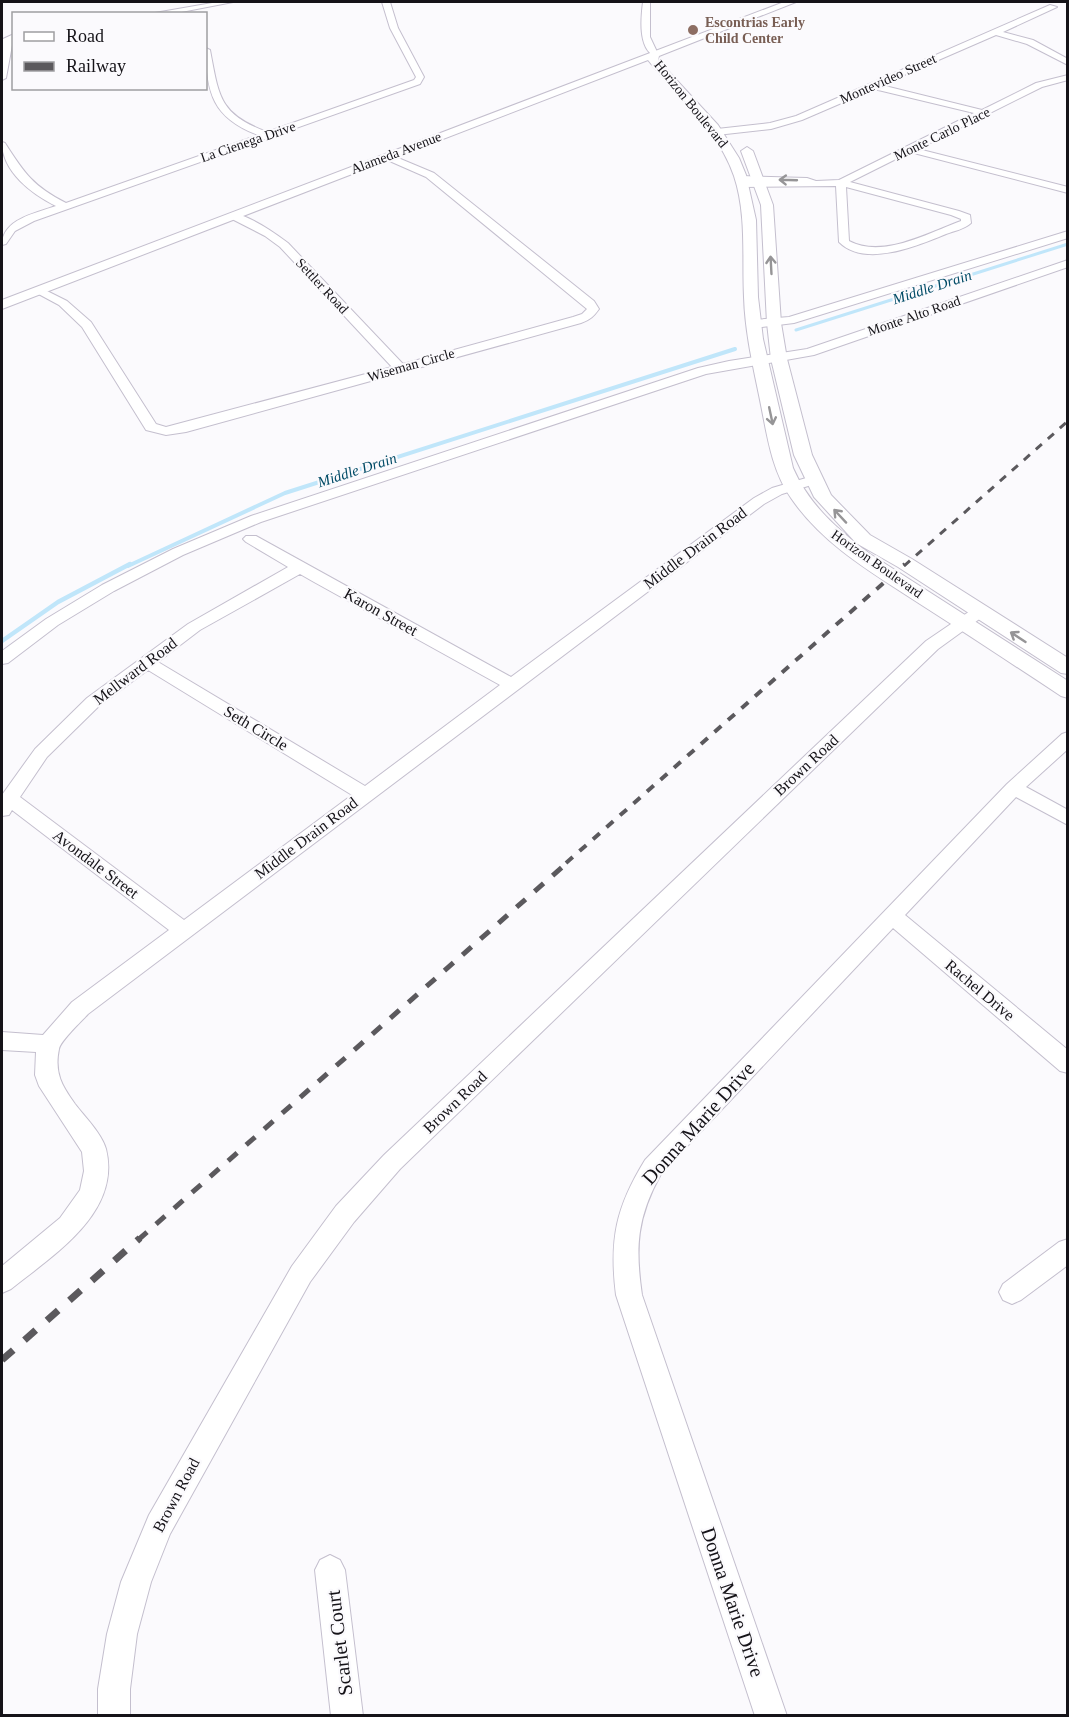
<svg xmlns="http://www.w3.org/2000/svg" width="1069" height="1717" font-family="'Times New Roman',serif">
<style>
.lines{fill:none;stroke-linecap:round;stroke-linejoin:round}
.stream-far2{stroke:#c0e6fa;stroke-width:3}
.stream-far1{stroke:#c0e6fa;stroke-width:4}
.stream{stroke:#c0e6fa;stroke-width:4.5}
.minor-casing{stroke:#c4bfce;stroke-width:2}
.major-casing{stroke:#c4bfce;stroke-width:2}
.minor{fill:#fff;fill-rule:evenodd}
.major{fill:#fff;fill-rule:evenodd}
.rail-far3{stroke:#5b595d;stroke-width:3;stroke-dasharray:8 8;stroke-linecap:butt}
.rail-far2{stroke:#5b595d;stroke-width:4;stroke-dasharray:9 9;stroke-linecap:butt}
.rail-far1{stroke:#5b595d;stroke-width:5;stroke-dasharray:12 12;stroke-linecap:butt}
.rail{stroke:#5b595d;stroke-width:7;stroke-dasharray:15 15;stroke-linecap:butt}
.oneway{stroke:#969597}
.education-dot{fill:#8d6e63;stroke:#fbfafd;stroke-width:2}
.labels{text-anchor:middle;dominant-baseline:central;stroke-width:4.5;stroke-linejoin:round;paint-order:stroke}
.far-education-label{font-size:14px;font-weight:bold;fill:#785e54;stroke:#fbfafd;text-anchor:start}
.far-street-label{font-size:14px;fill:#151318;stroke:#fbfafd}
.far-water-label{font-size:15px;font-style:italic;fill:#004b66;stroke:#fbfafd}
.street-label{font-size:16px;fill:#151318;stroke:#fbfafd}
.near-street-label{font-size:20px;fill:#151318;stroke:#fbfafd}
</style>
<rect width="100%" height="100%" fill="#fbfafd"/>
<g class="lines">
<!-- stream-far2 -->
<path class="stream-far2" d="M796,330L1068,244"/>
<!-- stream-far1 -->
<path class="stream-far1" d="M128,566L285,493L735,349"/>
<!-- stream -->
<path class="stream" d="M2,641L58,602L130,564"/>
<!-- minor casing -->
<g class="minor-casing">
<path id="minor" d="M218,2H233L171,14H149Z
M382,2H390L398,28L424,77L420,84L34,221L15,231L6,244L2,245C2,219 36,213 56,206C32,194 2,172 2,142L5,143C24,173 34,187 66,203L258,135C213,118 206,93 206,48L210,50C219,97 219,114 267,132L414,80L416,77L390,28Z
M643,2H650V37L658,54L654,56C638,47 641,18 643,2Z
M1050,5L1057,7L1003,32L1033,40L1068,59V65L1027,44L996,35L881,85L982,110L1036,83L1068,75V80L1042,87L918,149L1068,187V193L910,152L850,182L959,211L970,215L971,223C965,229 954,231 946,234C917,246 865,268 839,242L836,186L743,187L739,186L740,182L736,179L741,176L807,178L816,181L839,180L974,113L874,89L802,120L771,129L717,135L712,132L717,129L770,123L796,116ZM846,187L951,215L961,219V221C928,233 883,259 849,241Z
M14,34L6,78L2,80L3,39Z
M385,155H391L434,173L594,301L599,309C594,316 590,320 581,323L186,432L166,435L146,430L82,327L59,305L33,291L39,288L43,289L67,301L91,322L156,424L166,427L392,367L280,247L265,236L230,218V214C245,212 276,234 288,243L403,364L573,317L582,314L587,309L426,177L385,159Z
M1068,231V238L794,323L754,328L748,324L754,320L789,317Z
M1068,260V267L814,355L706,374L261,522L183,555L114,591L58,625L8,663L2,664V651L46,619L102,585L173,549L251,516L698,368L729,361L807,349Z
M813,476L820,480L818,483L782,494L764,504L88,1014C81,1022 61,1040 59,1049C54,1073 62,1086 75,1104C85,1117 102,1134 106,1149C122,1213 52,1256 11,1289L2,1293V1266L60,1218L80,1190L84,1171L82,1152L39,1086L35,1075L36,1052L2,1050V1032L43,1035L72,1002L169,930L12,810L9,815L2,816V795L35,749L87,698L188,624L288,567L246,542L243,539L246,536H256L511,677L754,498L772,488ZM300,574L314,582L500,685L365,786L158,662L200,630ZM148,670L352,795L184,920L20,797L47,757L99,706Z
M979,607L985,609L987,612L985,615L938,649L400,1169L354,1222L310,1282L170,1534L151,1582L137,1634L130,1689V1716H98V1689L107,1634L121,1582L149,1515L292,1266L336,1206L384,1155L926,641L973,609Z
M1068,732V749L1026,787L1068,810V825L1016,797L905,915L1068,1050V1073L1060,1071L893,928L661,1174C637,1217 635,1247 642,1295L787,1716H755L616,1295C609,1240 616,1207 645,1160L1007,784L1062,734Z
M1068,1239V1265L1021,1300L1012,1304L1003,1300L999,1292L1003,1284L1059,1242Z
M330,1555L340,1560L345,1570L363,1716H331L315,1570L320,1560Z"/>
</g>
<!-- major casing -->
<g class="major-casing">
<path id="major" d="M784,2H796L659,56L658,60L718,125L739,158L746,175L756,220L758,297L763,339L793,468C809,505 838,530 870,554L1068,681V698L1061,696C1014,665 967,634 920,604C874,574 823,545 791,498C771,469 767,434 760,400C753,366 745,332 744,297C742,257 747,215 734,176C718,129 678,98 648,60L2,309V300Z
M747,147L753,151L773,205L781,323L787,359L812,455L831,495L870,535L912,559L1068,658V674L1061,673L898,567L856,543L814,497L794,455L771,359L767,323L761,205L741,151Z"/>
</g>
<!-- minor -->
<use href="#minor" class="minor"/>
<!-- major -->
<use href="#major" class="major"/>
<!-- rail-far3 -->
<path class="rail-far3" d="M904,566L1068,421"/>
<!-- rail-far2 -->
<path class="rail-far2" d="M566,863L905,564"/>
<!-- rail-far1 -->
<path class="rail-far1" d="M138,1240L568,862"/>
<!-- rail -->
<path class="rail" d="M2,1360L140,1238"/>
</g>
<!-- one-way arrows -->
<defs><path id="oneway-shaft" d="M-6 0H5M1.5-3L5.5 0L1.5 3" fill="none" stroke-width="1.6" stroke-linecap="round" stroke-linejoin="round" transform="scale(1.5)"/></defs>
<g class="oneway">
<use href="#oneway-shaft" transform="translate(788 180) rotate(-178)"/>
<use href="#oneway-shaft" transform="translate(771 265) rotate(-93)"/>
<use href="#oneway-shaft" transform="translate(771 416) rotate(78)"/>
<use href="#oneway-shaft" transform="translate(840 516) rotate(-133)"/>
<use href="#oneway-shaft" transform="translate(1018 637) rotate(-147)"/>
</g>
<!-- markers -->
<circle class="education-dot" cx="693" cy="30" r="6"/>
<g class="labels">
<!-- far-education labels -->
<g class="far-education-label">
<text x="705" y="22">Escontrias Early<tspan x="705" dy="16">Child Center</tspan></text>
</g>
<!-- far-street labels -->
<g class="far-street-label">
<text transform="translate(888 79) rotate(-24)">Montevideo Street</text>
<text transform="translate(691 104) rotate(51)">Horizon Boulevard</text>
<text transform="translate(942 134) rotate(-26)">Monte Carlo Place</text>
<text transform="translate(248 142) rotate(-19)">La Cienega Drive</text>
<text transform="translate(396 153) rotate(-21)">Alameda Avenue</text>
<text transform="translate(322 286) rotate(47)">Settler Road</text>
<text transform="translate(914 316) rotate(-19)">Monte Alto Road</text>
<text transform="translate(411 365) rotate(-16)">Wiseman Circle</text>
<text transform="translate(877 564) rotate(35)">Horizon Boulevard</text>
</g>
<!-- far-water labels -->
<g class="far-water-label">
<text transform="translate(932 287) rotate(-18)">Middle Drain</text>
<text transform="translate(357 470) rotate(-18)">Middle Drain</text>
</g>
<!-- street labels -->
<g class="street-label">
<text transform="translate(695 548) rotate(-37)">Middle Drain Road</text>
<text transform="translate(381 612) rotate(29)">Karon Street</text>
<text transform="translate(135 671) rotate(-37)">Mellward Road</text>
<text transform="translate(256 728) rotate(31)">Seth Circle</text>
<text transform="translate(806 765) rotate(-43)">Brown Road</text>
<text transform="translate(306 838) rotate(-37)">Middle Drain Road</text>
<text transform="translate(96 864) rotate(37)">Avondale Street</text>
<text transform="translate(980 990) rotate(40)">Rachel Drive</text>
<text transform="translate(455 1102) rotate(-44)">Brown Road</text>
<text transform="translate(176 1495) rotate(-62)">Brown Road</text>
</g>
<!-- near-street labels -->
<g class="near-street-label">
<text transform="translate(698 1123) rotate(-48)">Donna Marie Drive</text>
<text transform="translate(733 1602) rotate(71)">Donna Marie Drive</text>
<text transform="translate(339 1643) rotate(-97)">Scarlet Court</text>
</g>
</g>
<!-- border -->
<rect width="1069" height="1717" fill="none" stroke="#151318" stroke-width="6"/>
<!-- legend -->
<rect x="12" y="12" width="195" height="78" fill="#fbfafd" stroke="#9f9ea1" stroke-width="1.5"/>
<rect x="24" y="32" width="30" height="9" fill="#ffffff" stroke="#9f9ea1" stroke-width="1.5"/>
<text x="66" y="42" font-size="18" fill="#151318">Road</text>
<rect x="24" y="62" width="30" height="9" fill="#5b595d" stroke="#9f9ea1" stroke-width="1.5"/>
<text x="66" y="72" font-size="18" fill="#151318">Railway</text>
</svg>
